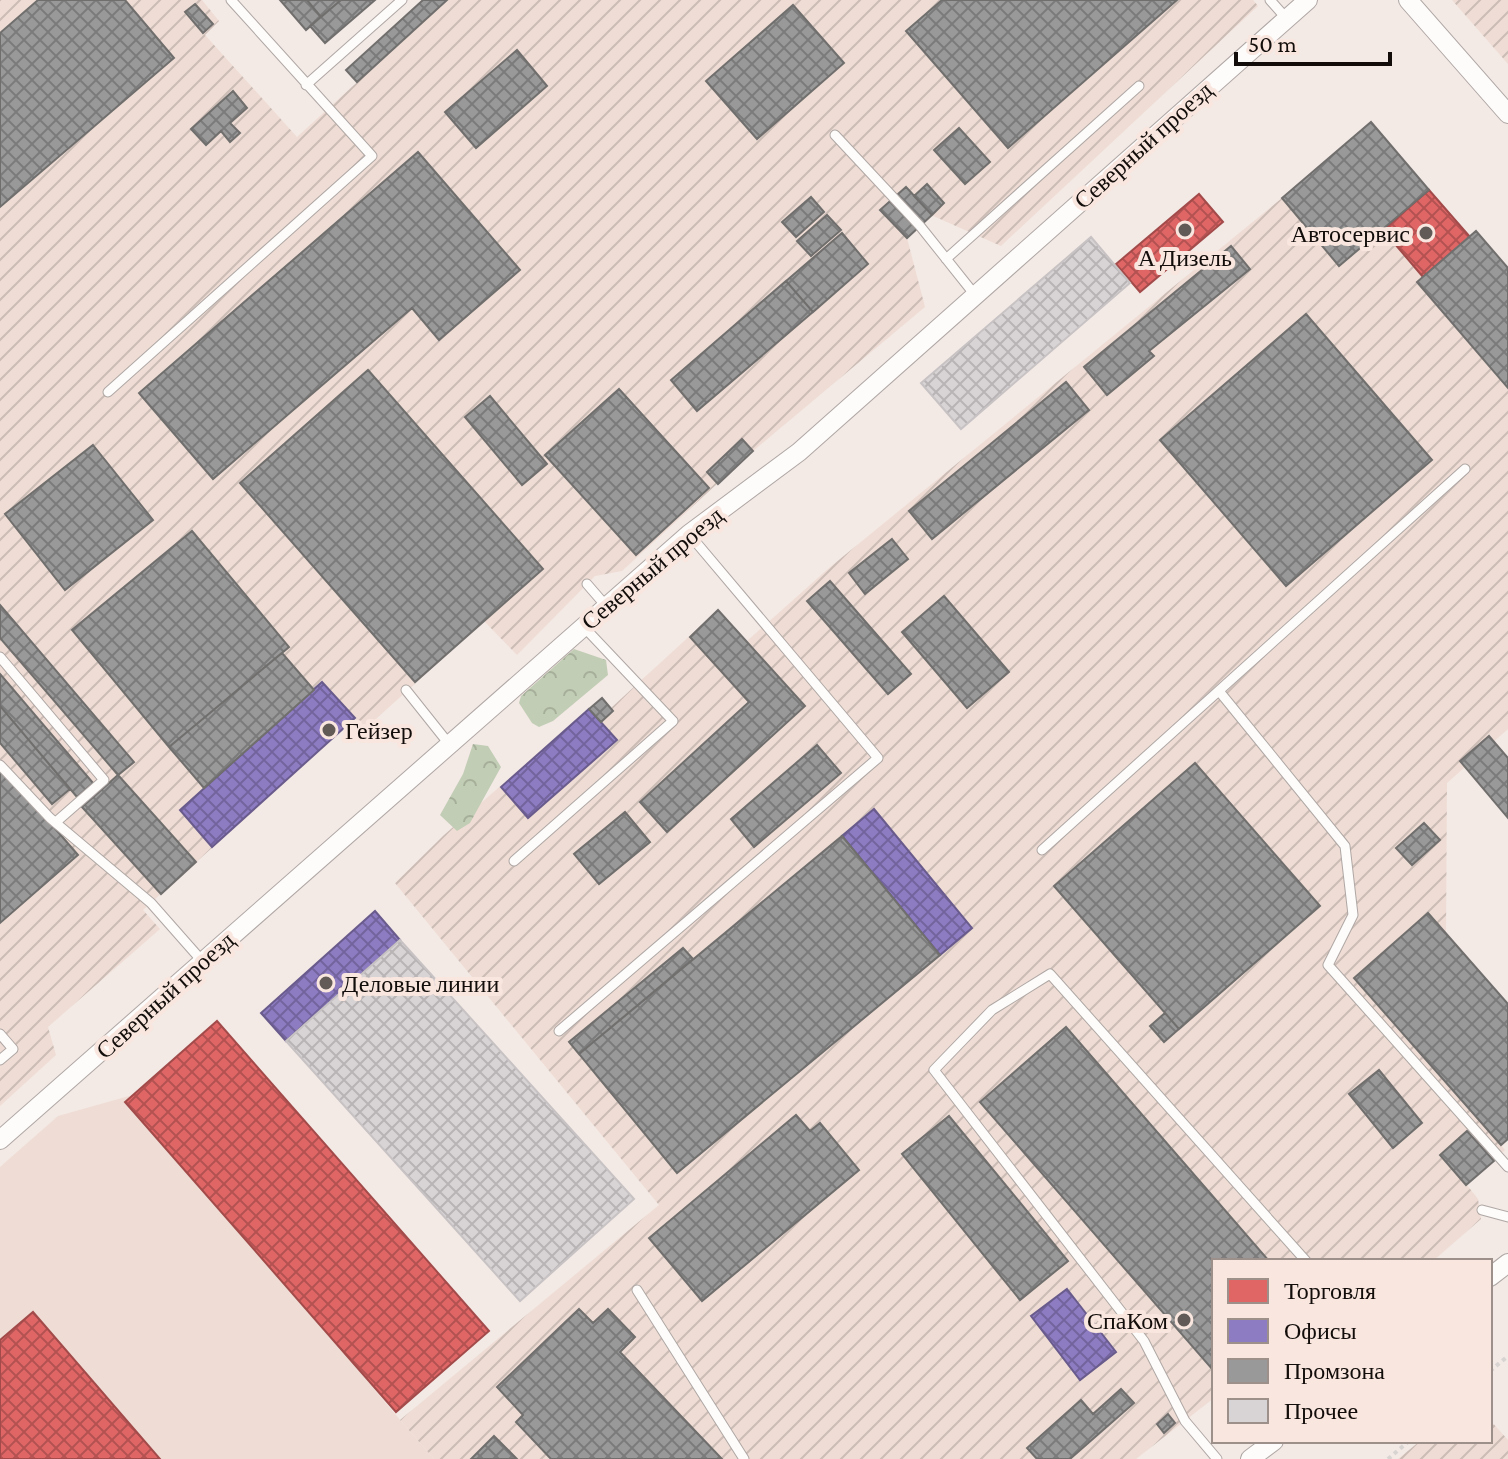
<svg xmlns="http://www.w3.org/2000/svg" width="1508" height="1459" font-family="'Crimson Pro',serif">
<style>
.built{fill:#efddd5}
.industrial{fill:url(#industrial-furrows)}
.forest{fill:url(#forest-crowns)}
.shops{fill:url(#shops-cross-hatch);stroke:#a24b4a;stroke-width:2}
.offices{fill:url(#offices-cross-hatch);stroke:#695b8c;stroke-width:2}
.industry{fill:url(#industry-cross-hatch);stroke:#706f6e;stroke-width:2}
.building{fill:url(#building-cross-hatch);stroke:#c7c2c3;stroke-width:2}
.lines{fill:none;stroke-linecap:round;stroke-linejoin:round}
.service-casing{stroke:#afa7a4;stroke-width:11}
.minor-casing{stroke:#afa7a4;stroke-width:20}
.path{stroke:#d7d4d2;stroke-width:4;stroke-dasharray:4 4;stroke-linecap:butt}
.service{stroke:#fdfcfb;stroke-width:9}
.minor{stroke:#fdfcfb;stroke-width:18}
.poi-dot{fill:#615a57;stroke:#f9e6df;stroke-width:3}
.labels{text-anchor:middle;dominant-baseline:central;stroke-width:8;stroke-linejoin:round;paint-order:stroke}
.street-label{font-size:24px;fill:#120d0a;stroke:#f9e6df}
.poi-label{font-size:24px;fill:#120d0a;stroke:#f9e6df;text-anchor:end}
</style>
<defs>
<pattern id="industrial-furrows" width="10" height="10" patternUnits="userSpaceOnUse" patternTransform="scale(2)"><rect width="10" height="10" fill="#efddd5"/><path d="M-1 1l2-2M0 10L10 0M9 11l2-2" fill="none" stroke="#ccbcb6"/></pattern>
<pattern id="forest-crowns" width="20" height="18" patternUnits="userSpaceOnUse" patternTransform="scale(2)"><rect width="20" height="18" fill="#c2cdb5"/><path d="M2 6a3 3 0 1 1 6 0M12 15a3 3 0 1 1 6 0" fill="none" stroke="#a6af9a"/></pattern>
<pattern id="shops-cross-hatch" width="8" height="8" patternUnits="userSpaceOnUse" patternTransform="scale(2)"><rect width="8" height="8" fill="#e06666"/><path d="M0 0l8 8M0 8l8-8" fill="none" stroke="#b45252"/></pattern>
<pattern id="offices-cross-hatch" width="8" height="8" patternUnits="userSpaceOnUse" patternTransform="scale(2)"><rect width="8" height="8" fill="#8e7cc3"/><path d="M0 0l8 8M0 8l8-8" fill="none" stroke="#73649d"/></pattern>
<pattern id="industry-cross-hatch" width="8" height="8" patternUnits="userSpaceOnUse" patternTransform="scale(2)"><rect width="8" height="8" fill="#999"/><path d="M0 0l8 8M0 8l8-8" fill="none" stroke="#7b7b7b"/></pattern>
<pattern id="building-cross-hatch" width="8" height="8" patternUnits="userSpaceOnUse" patternTransform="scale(2)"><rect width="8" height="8" fill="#d8d3d4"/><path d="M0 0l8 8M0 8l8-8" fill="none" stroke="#b8b4b5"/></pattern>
</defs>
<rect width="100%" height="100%" fill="#f3e9e5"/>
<!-- built -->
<path class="built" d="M129,1096L400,1420L434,1459H0V1167L58,1116Z"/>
<!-- industrial -->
<path class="industrial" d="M0,0H202L219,21L205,35L297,137L447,0H1253L1258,6L1001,246L931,215L907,238L925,307L753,451L622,571L595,576L517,655L484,621L365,729L355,719L143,910L160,929L48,1027L56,1055L0,1106Z
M1452,0H1508V64Z
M1282,198L1339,266L1383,230L1423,277L1417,283L1508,388V729L1447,783L1446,933L1508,1004V1139L1501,1145L1505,1150L1467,1185L1478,1199L1481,1219L1433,1261H1214V1398L1136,1459H434L400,1420L659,1205L395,883L444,835L602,698L611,708L718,610L747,641L829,568Z
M1490,1420L1508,1440V1459H1398L1420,1441H1490Z"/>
<!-- forest -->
<path class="forest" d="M574,649L606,660L608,675L553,721L539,727L532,723L519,703L521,696Z
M473,744L488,746L501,767L470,823L457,831L440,815L463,774Z"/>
<!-- shops -->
<path class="shops" d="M1429,190L1470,237L1423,277L1383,230Z
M1199,194L1223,222L1140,292L1116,264Z
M217,1021L489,1331L396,1412L125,1102Z
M33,1312L160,1459H0V1340Z"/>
<!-- offices -->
<path class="offices" d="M322,682L355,718L212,847L180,810Z
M589,709L617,740L528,818L501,787Z
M874,809L972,928L940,955L842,836Z
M375,911L400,940L286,1041L261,1013Z
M1067,1289L1116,1352L1080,1380L1031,1316Z"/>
<!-- industry -->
<path class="industry" d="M38,0H125L174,58L0,207V33Z
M280,0H307L321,17L306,30Z
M307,0H341L321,17Z
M341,0H375L325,43L310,26Z
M423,0H447L357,82L346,70Z
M942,0H1177L1008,148L906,31Z
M195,4L213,24L203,33L185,12Z
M793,5L844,63L757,139L706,81Z
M517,50L547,86L476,148L445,112Z
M233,91L247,108L230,123L240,133L230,142L221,131L206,145L191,129Z
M1371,122L1429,190L1339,266L1282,198Z
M959,128L990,162L965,184L934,150Z
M418,152L520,270L439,340L412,308L213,479L139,393Z
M927,184L944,203L932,215L914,196Z
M906,187L932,215L907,238L880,210Z
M811,197L824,212L796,237L782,222Z
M827,215L841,230L811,256L797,241Z
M1476,231L1508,268V388L1417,282Z
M842,233L868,264L813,312L786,281Z
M1231,246L1250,269L1149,351L1154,356L1107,395L1084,367Z
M786,281L813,312L697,411L671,380Z
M1306,314L1432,460L1286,586L1160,440Z
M368,370L543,569L415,682L240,483Z
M1066,382L1089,410L932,539L909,511Z
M619,389L709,488L636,555L545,455Z
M490,396L547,464L522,485L465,417Z
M742,439L753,451L718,484L707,472Z
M93,445L153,520L65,590L5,514Z
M192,531L289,647L169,747L72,630Z
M892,539L908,559L865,594L849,573Z
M830,581L911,674L888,694L807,601Z
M944,596L1009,672L967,708L902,632Z
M0,605L134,762L118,775L0,638Z
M718,610L805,706L667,832L640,802L749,702L690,637Z
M282,653L314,690L204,788L169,747Z
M0,674L93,783L77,797L0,706Z
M602,698L613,711L601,722L589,709Z
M0,706L70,789L52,804L0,743Z
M1489,736L1508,758V818L1460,761Z
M817,745L841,773L754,847L731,819Z
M1195,763L1320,906L1179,1029L1054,886Z
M0,765L78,855L0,923Z
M118,775L196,862L161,894L82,807Z
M625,812L650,842L599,884L574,854Z
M1424,823L1440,840L1412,865L1396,848Z
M842,836L940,955L677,1173L579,1054Z
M1428,913L1508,1004V1139L1501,1145L1354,978Z
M683,948L693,959L579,1054L569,1042Z
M1165,1013L1179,1029L1164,1042L1150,1026Z
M1066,1027L1269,1261H1214L1212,1369L980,1102Z
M1379,1070L1422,1123L1393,1148L1349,1094Z
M796,1115L810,1131L820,1123L859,1170L702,1301L649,1238Z
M949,1116L1068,1261L1020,1300L902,1154Z
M1467,1131L1494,1161L1466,1185L1440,1155Z
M579,1309L593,1323L608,1309L635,1337L620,1352L722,1459H551L516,1422L523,1415L497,1387Z
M1121,1389L1134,1403L1070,1459H1037L1027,1448L1081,1400L1093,1414Z
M1168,1414L1175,1423L1164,1433L1157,1424Z
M494,1436L517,1459H471Z"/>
<!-- building -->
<path class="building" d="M1091,237L1130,283L961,429L921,383Z
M400,940L634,1199L520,1301L286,1041Z"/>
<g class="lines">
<!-- service casing -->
<g class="service-casing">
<path id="service" d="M1270,0L1286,18
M306,85L402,0
M835,135L920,226L975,295
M946,259L1139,86
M108,392L372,156L231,0
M587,584L606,606
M0,657L104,780L56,822
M406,690L449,744
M1219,691L1345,846L1353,915L1328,965L1508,1167
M0,765L50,818L151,903L203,962
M1042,850L1465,469
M514,861L673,721L583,626
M559,1031L878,758L689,534
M0,1034L13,1049L0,1060
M1482,1210L1508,1217
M637,1290L744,1459
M1217,1459L1185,1421L1144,1341L934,1070L992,1010L1050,974L1306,1261"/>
</g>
<!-- minor casing -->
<g class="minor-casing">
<path id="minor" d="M1408,0L1508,114
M0,1140L689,534L799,452L1308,0
M1490,1277L1508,1263
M1250,1459L1274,1441"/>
</g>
<!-- path -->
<path class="path" d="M1490,1371L1508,1356
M1388,1459L1409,1441"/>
<!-- service -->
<use href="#service" class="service"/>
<!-- minor -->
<use href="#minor" class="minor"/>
</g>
<!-- markers -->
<g class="poi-dot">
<circle cx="1185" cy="230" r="8"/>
<circle cx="1426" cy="233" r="8"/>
<circle cx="329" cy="730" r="8"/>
<circle cx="326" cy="983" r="8"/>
<circle cx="1184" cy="1320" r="8"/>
</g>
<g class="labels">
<!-- street labels -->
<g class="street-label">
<text transform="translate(1143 145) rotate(-42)">Северный проезд</text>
<text transform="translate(652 568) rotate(-40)">Северный проезд</text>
<text transform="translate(165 995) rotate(-42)">Северный проезд</text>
</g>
<!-- poi labels -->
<g class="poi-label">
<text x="1410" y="233">Автосервис</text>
<text x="1185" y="257" text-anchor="middle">А Дизель</text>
<text x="345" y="730" text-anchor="start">Гейзер</text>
<text x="342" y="983" text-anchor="start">Деловые линии</text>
<text x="1168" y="1320">СпаКом</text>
</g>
</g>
<!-- legend -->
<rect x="1212" y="1259" width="280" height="184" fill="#f9e6df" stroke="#9d8f8a" stroke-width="2"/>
<rect x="1228" y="1279" width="40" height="24" fill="#e06666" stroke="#9d8f8a" stroke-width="2"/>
<text x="1284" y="1299" font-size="24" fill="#120d0a">Торговля</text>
<rect x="1228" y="1319" width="40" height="24" fill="#8e7cc3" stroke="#9d8f8a" stroke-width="2"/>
<text x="1284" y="1339" font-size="24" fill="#120d0a">Офисы</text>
<rect x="1228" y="1359" width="40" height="24" fill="#999999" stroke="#9d8f8a" stroke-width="2"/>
<text x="1284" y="1379" font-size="24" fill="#120d0a">Промзона</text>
<rect x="1228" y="1399" width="40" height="24" fill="#d8d3d4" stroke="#9d8f8a" stroke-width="2"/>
<text x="1284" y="1419" font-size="24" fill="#120d0a">Прочее</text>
<!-- scale -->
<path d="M1236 52v12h154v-12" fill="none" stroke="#120d0a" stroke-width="4"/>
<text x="1248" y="52" font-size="24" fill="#120d0a" stroke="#f9e6df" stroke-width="6" paint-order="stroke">50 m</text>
</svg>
